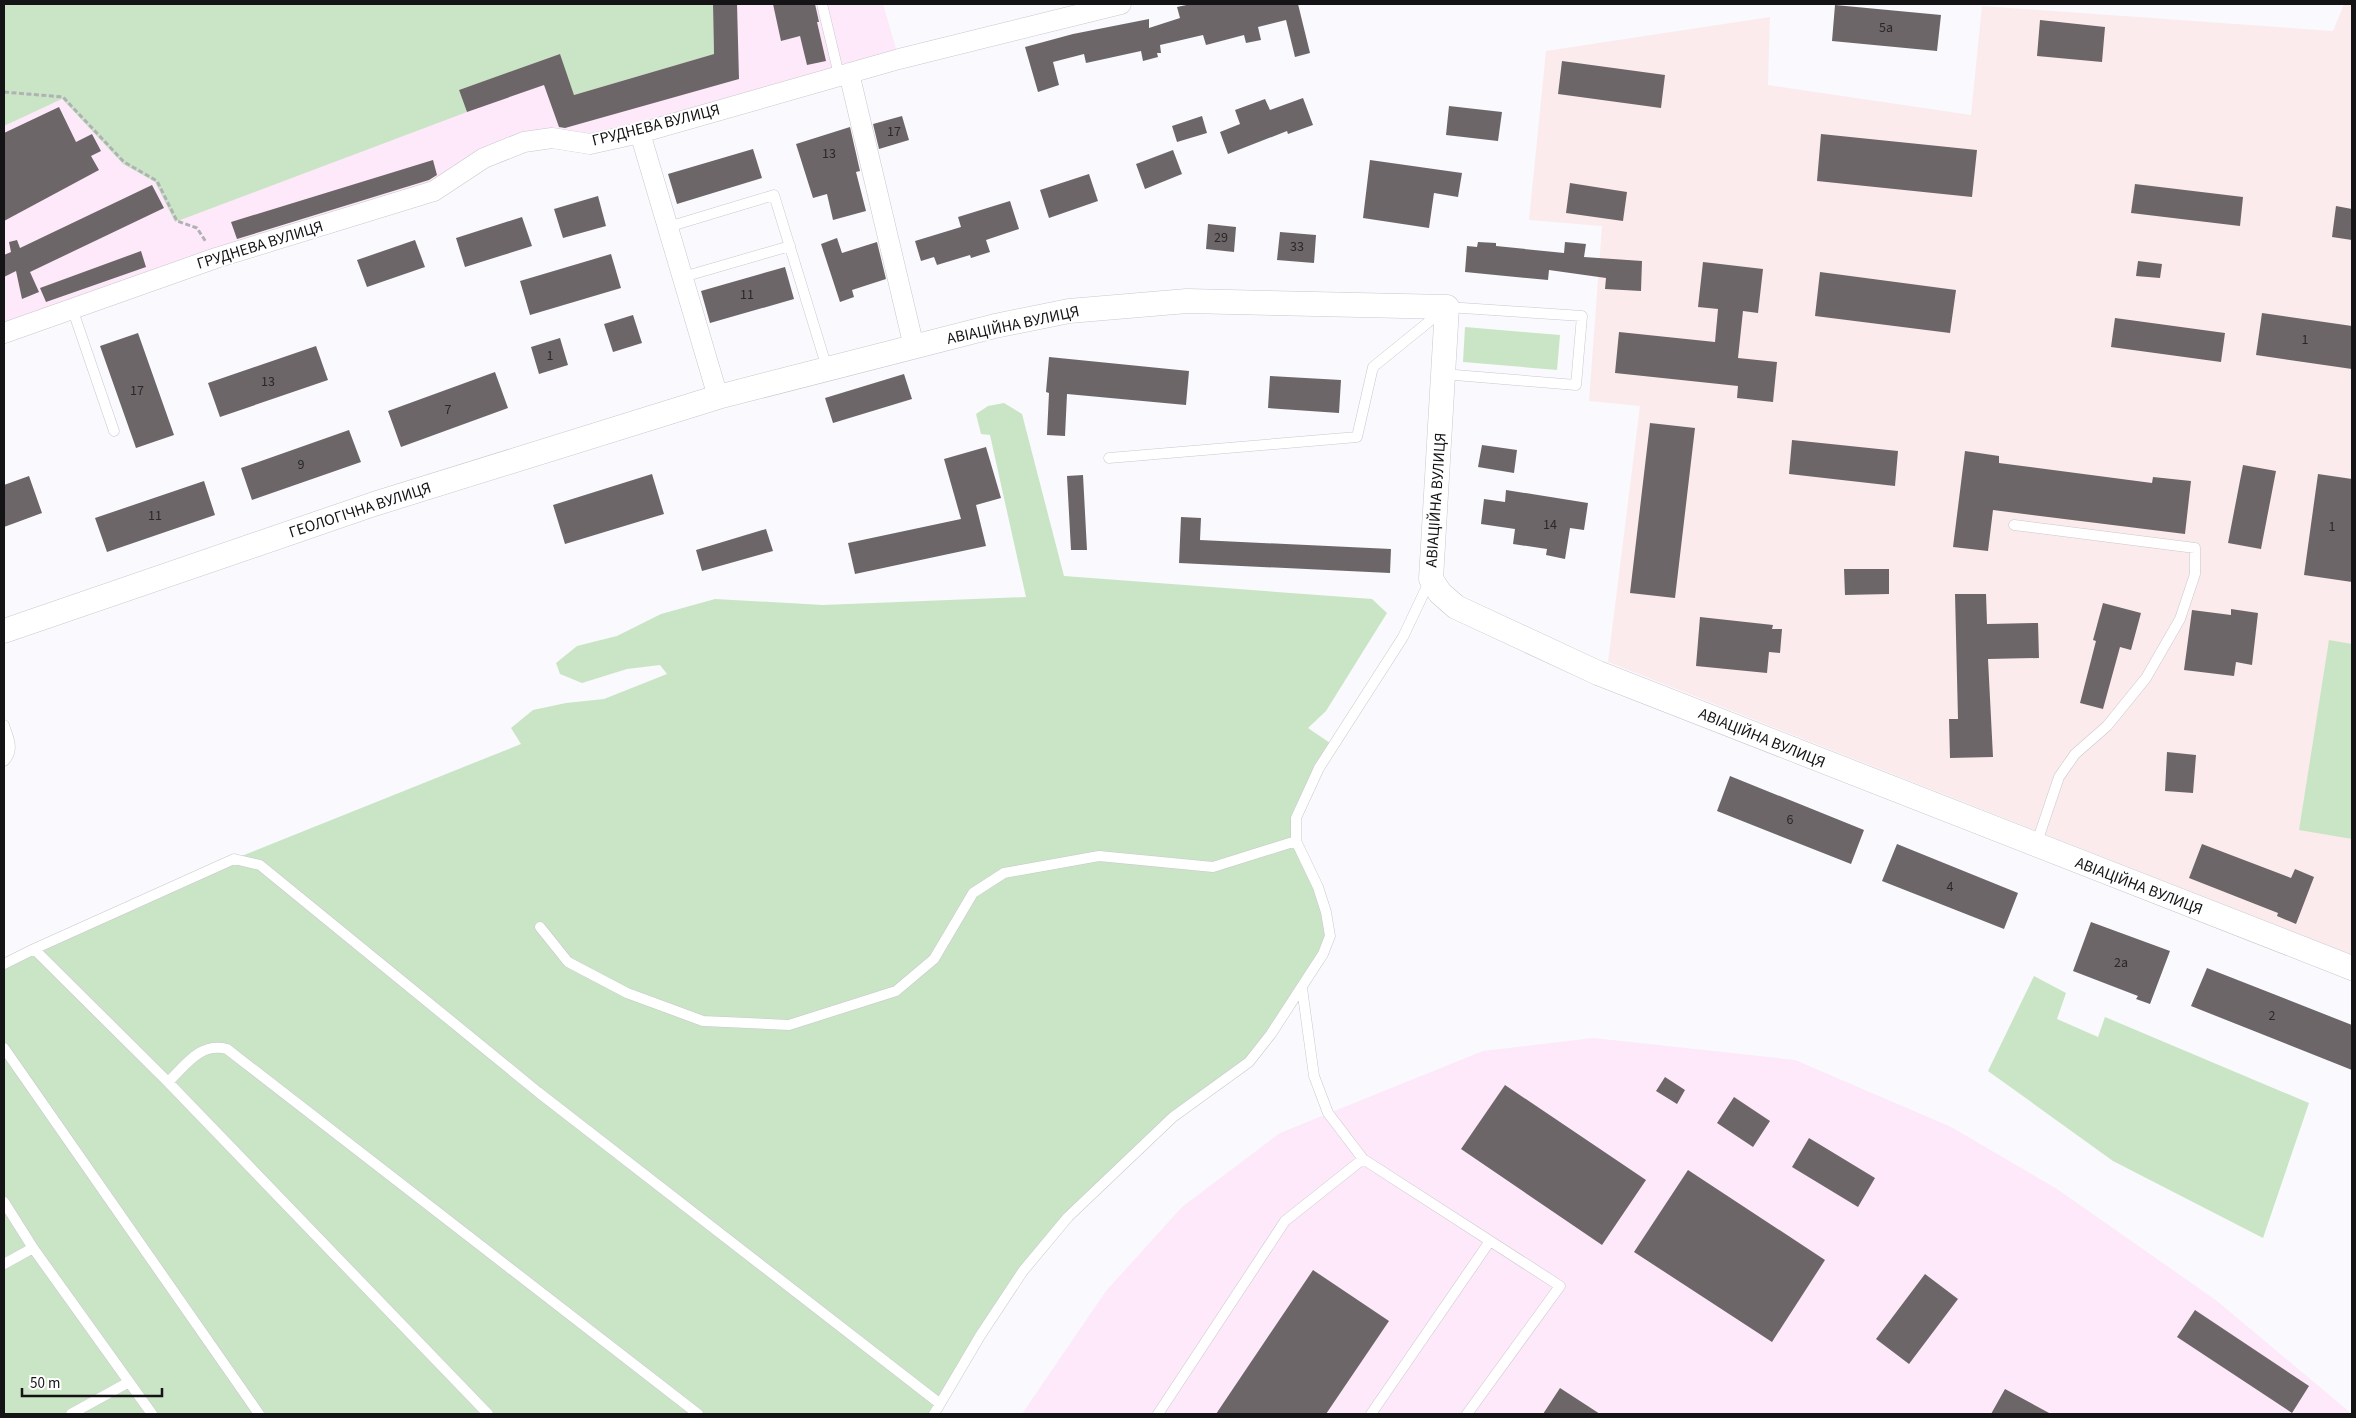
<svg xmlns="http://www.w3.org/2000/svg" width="2356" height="1418" font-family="'Source Sans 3',sans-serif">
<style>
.industrial{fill:#fde9f9}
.education{fill:#fcebec}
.green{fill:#cae5c5}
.building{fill:#6d6668}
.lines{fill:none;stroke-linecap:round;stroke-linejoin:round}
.service-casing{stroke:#c8c8ce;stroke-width:11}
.minor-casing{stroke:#c8c8ce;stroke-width:21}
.tertiary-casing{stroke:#c8c8ce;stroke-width:25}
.path{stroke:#b1b1b5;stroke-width:3;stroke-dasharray:5 2.5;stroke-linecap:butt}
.service{stroke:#fff;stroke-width:10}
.minor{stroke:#fff;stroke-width:20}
.tertiary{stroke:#fff;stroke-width:24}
.labels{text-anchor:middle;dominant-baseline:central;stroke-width:4;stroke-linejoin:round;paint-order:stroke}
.number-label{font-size:14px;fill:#2a282a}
.street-label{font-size:16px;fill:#141416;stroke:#fff}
</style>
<rect width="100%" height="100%" fill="#f9f9fe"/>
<!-- industrial -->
<path class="industrial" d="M713,4H883L899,59L640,133L552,138L466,171L4,333V126L62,99L123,164L155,182L467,112L459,90L713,54Z
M1593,1038L1795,1060L1951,1127L2057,1189L2217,1301L2352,1414H1022L1106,1291L1182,1207L1280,1133L1483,1051Z"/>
<!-- education -->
<path class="education" d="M2344,4L2352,5V955L1608,662L1640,406L1589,401L1602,226L1529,220L1546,51L1770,17L1768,85L1971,115L1982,6L2333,31Z"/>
<!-- green -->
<path class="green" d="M4,4H713L714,54L574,95L560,55L459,90L467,112L175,222L155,182L123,164L62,99L4,126Z
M1465,327L1560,335L1557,370L1463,362Z
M1004,403L1022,414L1064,576L1372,599L1387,613L1326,711L1308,728L1333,745L1296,818V841L1307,863L1330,936L1249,1062L1125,1161L1023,1271L934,1414H4V964L234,859L521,744L511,728L533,710L566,703L604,699L667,674L660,665L627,669L582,683L560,674L556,663L577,646L617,636L661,614L715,599L823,605L1026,597L990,435L981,434L976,414L988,406Z
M2329,640L2352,644V839L2299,830Z
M2034,976L2066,993L2057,1019L2098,1037L2105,1017L2309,1103L2263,1238L2113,1161L1988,1071Z"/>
<!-- building -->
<path class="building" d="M713,4H737L739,79L565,128L559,127L544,85L467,112L459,90L560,54L574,95L714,54Z
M773,4H815L819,22H817L826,61L807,65L800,36L781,41Z
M1191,4H1298L1310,53L1295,57L1286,20L1258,27L1261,40L1246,43L1244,35L1206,45L1203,35L1160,45L1161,53H1157L1158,57L1143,61L1141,51L1086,63L1084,54L1053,62L1059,85L1038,92L1025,47L1073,34L1149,19V28L1180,18L1177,7Z
M1835,5L1941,15L1937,51L1832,41Z
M2040,20L2105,27L2102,62L2037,56Z
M1562,61L1665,75L1661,108L1558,94Z
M1303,98L1313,125L1288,134L1287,131L1228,154L1220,132L1240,124L1235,110L1265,99L1270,110Z
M1449,106L1502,112L1498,141L1446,135Z
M59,107L76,142L92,134L101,151L91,156L99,170L4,221V133Z
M902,116L909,140L879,149L873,124Z
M1202,116L1207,133L1177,142L1172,126Z
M850,127L860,171L856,172L866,211L833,220L827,194L813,198L796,144Z
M1821,134L1977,150L1972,197L1817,181Z
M753,149L762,178L677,204L668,174Z
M1173,150L1182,174L1145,189L1136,164Z
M433,160L437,175L429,180L237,239L231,222Z
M1370,160L1462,173L1458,197L1434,193L1429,228L1363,218Z
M1089,174L1098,201L1049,218L1040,190Z
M1570,183L1627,192L1623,221L1566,213Z
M2135,184L2243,197L2240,226L2131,213Z
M152,185L164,208L30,272L39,292L22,299L16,271L4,277V255L11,252L9,242L17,240L20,248Z
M598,196L606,226L563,238L554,209Z
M1010,201L1019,229L986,240L990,252L971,258L970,255L937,265L934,257L921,261L915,241L961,227L958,217Z
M2336,206L2352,209V240L2332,237Z
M522,217L532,246L465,267L456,238Z
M1208,224L1236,227L1234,252L1206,249Z
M1280,232L1316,235L1314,263L1277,260Z
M837,238L842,253L877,242L886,279L852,290L854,297L840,302L821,244Z
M415,240L425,267L367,287L357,260Z
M1478,242L1496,243V246L1564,253L1565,242L1586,244L1584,257L1642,261L1641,291L1605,289L1606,278L1549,270L1548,280L1465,272L1467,246L1477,247Z
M141,251L146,267L46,302L40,288Z
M611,254L621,288L530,315L520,281Z
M2138,261L2162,264L2160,278L2136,276Z
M1703,262L1763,269L1758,313L1743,311L1738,358L1777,362L1773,402L1737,398L1738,386L1615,373L1619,332L1715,342L1718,309L1698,307Z
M785,267L794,299L710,323L701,291Z
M1820,272L1956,290L1950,333L1815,316Z
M2262,313L2352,326V369L2256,355Z
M633,315L642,343L613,352L604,324Z
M2115,318L2225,333L2221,362L2111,347Z
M138,333L174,435L136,448L100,346Z
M560,338L568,365L539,374L531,347Z
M316,346L328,380L220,417L208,383Z
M1049,357L1189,371L1186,405L1067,394L1065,436L1047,435L1049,393L1046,392Z
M495,372L508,408L401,447L388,411Z
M904,374L912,399L833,423L825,398Z
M1270,376L1341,380L1339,413L1268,408Z
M1650,423L1695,428L1675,598L1630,593Z
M349,430L361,462L252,500L241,468Z
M1792,440L1898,451L1895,486L1789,474Z
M1482,445L1517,450L1514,473L1478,467Z
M986,447L1001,498L976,505L986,546L855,574L848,543L961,519L944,459Z
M1965,451L1999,456V463L2152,483L2153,477L2191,481L2185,534L1993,510L1988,551L1953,547Z
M2243,465L2276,471L2261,549L2228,543Z
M652,474L664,514L565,544L553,505Z
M2318,474L2352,479V582L2304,575Z
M1083,475L1087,550H1071L1067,476Z
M29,476L42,513L4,527V485Z
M204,481L215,515L107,552L95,518Z
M1506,490L1588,503L1584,530L1570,528L1565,559L1546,555L1547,549L1513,544L1515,529L1481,524L1484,499L1505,502Z
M1181,517L1201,518L1200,540L1391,549L1390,573L1179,563Z
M766,529L773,551L702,571L696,550Z
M1844,569H1889V594L1845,595Z
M1955,594H1986L1987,624L2038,623L2039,658L1988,659L1993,757L1950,758L1949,719H1958Z
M2103,603L2141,613L2131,650L2120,647L2103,709L2080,703L2096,641L2093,640Z
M2231,609L2258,613L2252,665L2236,662L2234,676L2184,670L2192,610L2231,615Z
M1700,617L1773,625L1772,629H1782L1780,653L1769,652L1767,673L1696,666Z
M2167,752L2196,755L2193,793L2165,791Z
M1730,776L1864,830L1851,864L1717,811Z
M1897,844L2018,893L2004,929L1882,881Z
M2202,844L2291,878L2295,869L2314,877L2296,924L2277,916L2278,913L2189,878Z
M2091,922L2170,951L2150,1004L2136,999L2138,996L2073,971Z
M2207,968L2352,1025V1070L2191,1006Z
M1665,1077L1685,1090L1677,1104L1656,1091Z
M1505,1085L1646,1180L1602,1245L1461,1149Z
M1734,1097L1770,1121L1753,1147L1717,1123Z
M1809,1138L1875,1178L1858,1207L1792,1167Z
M1688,1170L1825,1260L1772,1342L1634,1252Z
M1313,1270L1389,1321L1326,1414H1216Z
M1925,1274L1958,1299L1909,1364L1876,1339Z
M2195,1310L2309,1386L2292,1413L2177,1337Z
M1560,1388L1600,1414H1543Z
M2005,1389L2051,1414H1991Z"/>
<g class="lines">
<!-- service casing -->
<g class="service-casing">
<path id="service" d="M822,4L839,75
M668,227L774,195L827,368
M683,277L790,246
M72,308L114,431
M1109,458L1357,437L1373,367L1447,307L1582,316L1576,385L1443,374
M2014,525L2195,548V574L2180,619L2146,678L2107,726L2075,754L2059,777L2036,845
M4,725C8,738 15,750 4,761
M540,927L568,962L627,993L703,1021L789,1025L896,991L934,959L973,893L1004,873L1099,856L1213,867L1296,841
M34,949L234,859L260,865L538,1092L939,1403
M4,964L34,949L168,1082L488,1414
M1302,988L1314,1076L1328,1113L1363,1159L1560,1286L1467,1414
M4,1048L259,1414
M168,1082C186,1065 200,1042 227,1049L698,1414
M4,1202L33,1248L152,1414
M4,1264L33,1248
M71,1414L129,1382
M934,1414L980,1336L1023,1271L1068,1217L1173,1117L1249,1062L1271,1034L1323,954L1330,936L1326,912L1318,887L1296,841V818L1319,768L1403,637L1430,580
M1158,1414L1285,1221L1363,1159
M1371,1414L1490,1241"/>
</g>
<!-- minor casing -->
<g class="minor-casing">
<path id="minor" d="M849,73L914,347
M640,133L718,397
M4,333L216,258L434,191L484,158L524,142L552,138L590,144L640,133L899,59L1121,4"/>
</g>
<!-- tertiary casing -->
<g class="tertiary-casing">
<path id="tertiary" d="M4,631L374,504L718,397L995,326L1069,311L1187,301L1447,307L1431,579L1440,593L1456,607L1598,673L2352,968"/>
</g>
<!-- path -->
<path class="path" d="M4,92L63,97L124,162L157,181L177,221L197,228L206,242"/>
<!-- service -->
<use href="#service" class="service"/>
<!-- minor -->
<use href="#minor" class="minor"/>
<!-- tertiary -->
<use href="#tertiary" class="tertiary"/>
</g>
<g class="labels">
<!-- number labels -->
<g class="number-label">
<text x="1886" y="28">5а</text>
<text x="894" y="132">17</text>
<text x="829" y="154">13</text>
<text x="1221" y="238">29</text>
<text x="1297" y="247">33</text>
<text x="747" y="295">11</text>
<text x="2305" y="340">1</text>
<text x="550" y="356">1</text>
<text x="268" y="382">13</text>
<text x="137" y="391">17</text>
<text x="448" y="410">7</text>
<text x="301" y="465">9</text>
<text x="155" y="516">11</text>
<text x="1550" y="525">14</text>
<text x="2332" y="527">1</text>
<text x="1790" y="820">6</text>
<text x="1950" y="887">4</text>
<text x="2121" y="963">2а</text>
<text x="2272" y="1016">2</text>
</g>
<!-- street labels -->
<g class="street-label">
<text transform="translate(656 125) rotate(-14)">ГРУДНЕВА ВУЛИЦЯ</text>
<text transform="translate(260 245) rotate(-17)">ГРУДНЕВА ВУЛИЦЯ</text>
<text transform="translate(1013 325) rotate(-12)">АВІАЦІЙНА ВУЛИЦЯ</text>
<text transform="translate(1436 500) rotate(-86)">АВІАЦІЙНА ВУЛИЦЯ</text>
<text transform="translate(360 510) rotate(-18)">ГЕОЛОГІЧНА ВУЛИЦЯ</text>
<text transform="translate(1762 738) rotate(22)">АВІАЦІЙНА ВУЛИЦЯ</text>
<text transform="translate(2139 886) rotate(21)">АВІАЦІЙНА ВУЛИЦЯ</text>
</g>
</g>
<!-- border -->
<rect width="2356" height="1418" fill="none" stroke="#141416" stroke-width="10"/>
<!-- scale -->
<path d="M22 1388v8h140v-8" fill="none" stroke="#141416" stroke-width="2.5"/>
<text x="30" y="1388" font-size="15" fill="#141416" stroke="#ffffff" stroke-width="4" paint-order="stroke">50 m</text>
</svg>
